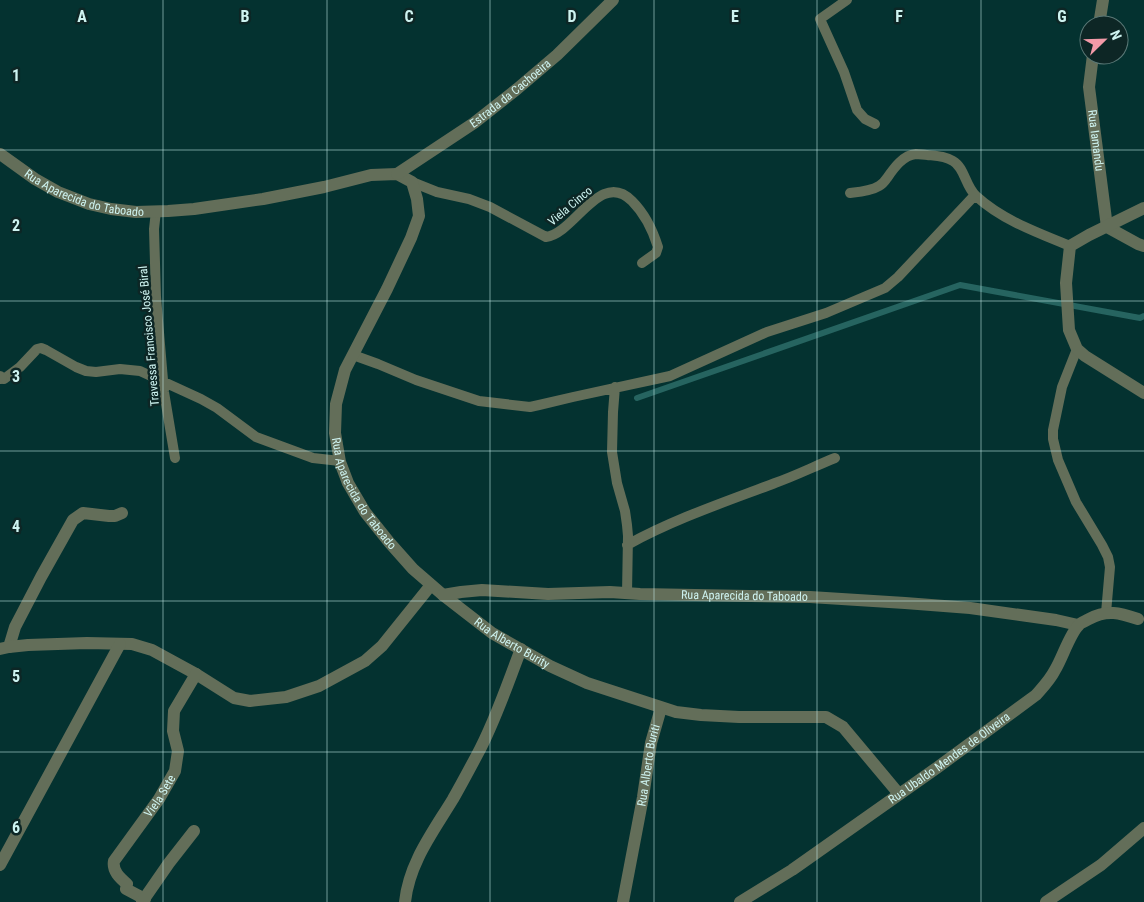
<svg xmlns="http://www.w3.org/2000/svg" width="1144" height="902" font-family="'Roboto Condensed',sans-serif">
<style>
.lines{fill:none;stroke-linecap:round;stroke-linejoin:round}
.stream{stroke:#266460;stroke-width:6}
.service{stroke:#636e59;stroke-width:10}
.pedestrian{stroke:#636e59;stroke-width:12}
.minor{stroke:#636e59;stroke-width:12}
.grid{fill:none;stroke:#cef3f0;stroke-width:1;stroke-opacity:0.55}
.labels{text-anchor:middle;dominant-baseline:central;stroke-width:5;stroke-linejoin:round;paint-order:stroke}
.street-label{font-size:12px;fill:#cef3f0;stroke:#0d2625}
.grid-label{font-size:16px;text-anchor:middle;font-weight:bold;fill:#cef3f0;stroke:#0d2625;stroke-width:5;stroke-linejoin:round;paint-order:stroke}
</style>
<rect width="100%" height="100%" fill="#043230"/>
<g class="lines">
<!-- stream -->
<path class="stream" d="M637,398L960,285L1140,318L1144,316"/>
<!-- service -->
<path class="service" d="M847,0L820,19L844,72L857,110L865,119L875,124
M412,182L437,192L469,199L490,207L546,237C575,233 600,169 632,201C644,213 653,231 658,247L656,253L642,263
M850,193C859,192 871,191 879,186C883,184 885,181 887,178C894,168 903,155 916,154C920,154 924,155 927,155C937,156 945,156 953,161C965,168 965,186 976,196C1002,220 1038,233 1070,246
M156,211L154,229L156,297L164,392L175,458
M1077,349L1062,387L1053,430V439L1058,460L1076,502L1102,545L1108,557L1110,567L1106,613
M353,355L378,364L416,380L479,401L530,407L539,405L573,397L670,376L767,332L826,313L885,288L898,277L975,195
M1,378L4,379L20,367L37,349L41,348L46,350L76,367L86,371L96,372L120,369L140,371L201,399L217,408L256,437L313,458L340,461
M615,387L613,412L612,452L617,483L625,511L627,525L628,536L627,593
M627,545C674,519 725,502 775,483C795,476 815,466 835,458"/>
<!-- pedestrian -->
<g class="pedestrian">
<path d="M0,377L1,378"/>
<path d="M9,647L15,627L41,577L73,520L83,513L109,516H115L122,513"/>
<path d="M0,649L9,647L28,645L87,643L132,644L152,650L196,674L234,698L250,701L286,697L319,686L365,661L382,646L431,585"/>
<path d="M0,865L120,644"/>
<path id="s1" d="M145,899L126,889L127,884C120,878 112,871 114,861L159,799L175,771L178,751L173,731L174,711L196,674"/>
<path d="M142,902L169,863L194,831"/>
</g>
<!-- minor -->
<g class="minor">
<path d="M1099,25L1103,0"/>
<path id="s2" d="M1093,55L1089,87L1107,227L1138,244L1144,246"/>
<path id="s3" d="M0,154L35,179L58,192L89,204L111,209L136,212L168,211L194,209L263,199L324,187L371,175L397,174L412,182L417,199L419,216L411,238L387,289L345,370L336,404L335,433L340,462L348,483L365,512L389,542L413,569L443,595L492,633L550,666L587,683L676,712L701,715L739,717H826L843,727L899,794"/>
<path id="s4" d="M397,174L474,123L517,89L557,55L613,0"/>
<path d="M1144,208L1089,235L1070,246L1066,283L1069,330L1077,349L1085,356L1144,393"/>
<path id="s5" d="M443,595L461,592L482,590L548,594L610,592L640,594L810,597L905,603L970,608L1056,620L1078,625"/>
<path d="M405,902C409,863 433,832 453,799C461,785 469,770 477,755C495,722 507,685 521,649"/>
<path id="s6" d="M623,902L643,797L651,743L661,708"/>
<path id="s7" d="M740,902L792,870L938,767L1036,695C1043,687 1050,680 1055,670C1062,659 1070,633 1079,625C1081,622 1086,621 1089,619C1107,609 1120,613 1138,619"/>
<path d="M1046,902L1101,865L1144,828"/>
</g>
</g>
<!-- grid -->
<path class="grid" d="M163,0V902M327,0V902M490,0V902M654,0V902M817,0V902M981,0V902M0,150H1144M0,301H1144M0,451H1144M0,601H1144M0,752H1144"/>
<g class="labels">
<!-- street labels -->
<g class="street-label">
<text stroke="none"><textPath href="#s4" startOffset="139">Estrada da Cachoeira</textPath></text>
<text stroke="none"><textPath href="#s2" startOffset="86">Rua Iamandu</textPath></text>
<text stroke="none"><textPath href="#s3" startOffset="95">Rua Aparecida do Taboado</textPath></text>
<text transform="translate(570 206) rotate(-40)">Viela Cinco</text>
<text transform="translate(149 336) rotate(-95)">Travessa Francisco José Biral</text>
<text stroke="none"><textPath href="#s3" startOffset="770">Rua Aparecida do Taboado</textPath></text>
<text stroke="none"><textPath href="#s5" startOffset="302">Rua Aparecida do Taboado</textPath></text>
<text stroke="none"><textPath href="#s3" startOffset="986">Rua Alberto Burity</textPath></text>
<text stroke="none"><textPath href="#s7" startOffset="254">Rua Ubaldo Mendes de Oliveira</textPath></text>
<text stroke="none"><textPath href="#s6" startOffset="139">Rua Alberto Buriti</textPath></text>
<text stroke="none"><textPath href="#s1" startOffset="134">Viela Sete</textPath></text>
</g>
</g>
<g class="grid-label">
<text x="82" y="22">A</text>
<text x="245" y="22">B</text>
<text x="409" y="22">C</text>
<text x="572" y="22">D</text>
<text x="735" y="22">E</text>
<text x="899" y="22">F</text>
<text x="1062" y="22">G</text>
<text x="16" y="81">1</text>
<text x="16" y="231">2</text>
<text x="16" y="382">3</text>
<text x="16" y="532">4</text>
<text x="16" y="682">5</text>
<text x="16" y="833">6</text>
</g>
<!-- north arrow -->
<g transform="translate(1104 40) rotate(67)"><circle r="24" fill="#0d2625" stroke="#5a7876"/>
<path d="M0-4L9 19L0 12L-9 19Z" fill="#f39aa8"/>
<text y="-8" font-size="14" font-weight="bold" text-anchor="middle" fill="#cef3f0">N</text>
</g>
</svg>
